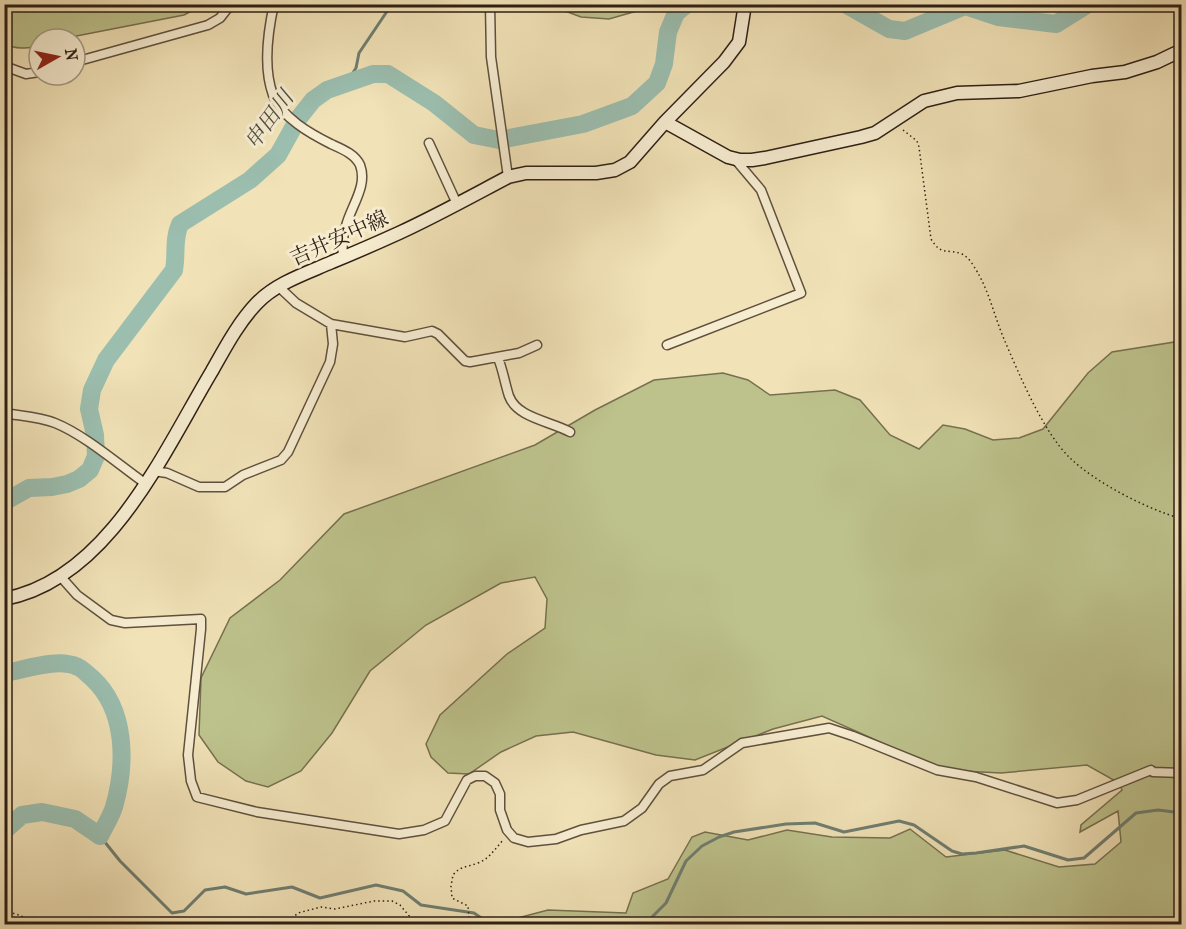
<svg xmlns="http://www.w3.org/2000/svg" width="1186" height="929" font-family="'IM FELL French Canon','Noto Serif JP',serif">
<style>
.green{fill:#bdc28c;stroke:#767050;stroke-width:1.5}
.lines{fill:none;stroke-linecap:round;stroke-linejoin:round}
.stream{stroke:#6f7e71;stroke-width:3}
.river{stroke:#9bbeaf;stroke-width:18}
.street-casing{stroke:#5f503e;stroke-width:11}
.secondary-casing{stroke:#2e1f15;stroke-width:15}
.path{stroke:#2e1f15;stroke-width:1.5;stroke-dasharray:1.5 3;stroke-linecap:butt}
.street{stroke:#f6ecd0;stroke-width:8}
.secondary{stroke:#f6ecd0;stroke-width:12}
.labels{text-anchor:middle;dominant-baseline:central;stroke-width:6;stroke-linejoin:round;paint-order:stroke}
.street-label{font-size:21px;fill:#2e1f15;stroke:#f6ecd0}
.water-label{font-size:22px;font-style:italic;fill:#4f4f43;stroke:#f6ecd0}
</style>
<rect width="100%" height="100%" fill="#f1e2b7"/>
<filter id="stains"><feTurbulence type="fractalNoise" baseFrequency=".00333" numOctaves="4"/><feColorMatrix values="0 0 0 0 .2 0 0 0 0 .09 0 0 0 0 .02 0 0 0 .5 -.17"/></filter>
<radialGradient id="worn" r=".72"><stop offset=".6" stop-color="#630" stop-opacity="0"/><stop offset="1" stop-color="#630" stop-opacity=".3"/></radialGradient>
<!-- green -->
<path class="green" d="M5,4H203V5L184,15L61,39H39V46C29,49 14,49 5,44Z
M549,5H658L609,19L581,17Z
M1181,341V924H479L485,918L510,920L548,910L626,913L633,893L668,879L692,837L705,832L748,840L787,830L832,837L890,838L910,829L946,857L1005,850L1059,867L1095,864L1121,842L1118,811L1080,832L1081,825L1122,790L1119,783L1087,765L1001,773L943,770L822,716L773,729L695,760L656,755L573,732L536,736L501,752L469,774L448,773L431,757L426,744L440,715L507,654L545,628L547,599L535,577L501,583L426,625L370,671L332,733L301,771L268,787L246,781L218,762L199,735L201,678L230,618L280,580L344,514L535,445L595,410L654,380L723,373L748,380L770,395L835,390L860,400L890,435L919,449L943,425L965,429L993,440L1019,438L1043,429L1088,373L1112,352Z"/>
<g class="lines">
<!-- stream -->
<path class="stream" d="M347,82L356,68L359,53L392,4
M100,836L120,861L172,913L184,911L205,890L225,887L246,894L292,887L320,898L376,885L403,891L421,905L474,913L490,924
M521,924H538
M579,924L642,921L651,918L666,903L686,861L702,846L719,837L734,832L786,824L815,823L844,832L899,821L914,825L952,851L962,854L976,853L1024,846L1068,860L1084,858L1136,813L1158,810L1182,813"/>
<!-- river -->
<path class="river" d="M845,4L889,29L905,31L965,6L998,17L1056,24L1088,4
M4,502L29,488L52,487L67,484L79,479L90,470L96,456L95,435L89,409L92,390L106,360L174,270C177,254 173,240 180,224L250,180L278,155L298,119L313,100L327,90L373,74H388L434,103L474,135L499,140L583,124L632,106L657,83L664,64L668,32L676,13L687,4
M4,670L10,672C30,668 59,658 78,667C83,669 88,675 92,678C127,710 126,765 114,807C111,817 104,827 100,836L75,819L42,812L22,815L4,831"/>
<!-- street casing -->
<g class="street-casing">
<path id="street" d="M274,4C268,31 263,68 273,95C282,118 311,134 331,144C342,149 355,154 360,165C368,186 351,206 346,226C342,237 342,246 343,258
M490,4L491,57L508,177
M75,62L208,25L220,18L231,4
M4,66L26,74L39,72
M429,143L457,204
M279,287L296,303L331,324L405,337L432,331L438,334L465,361L470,362L519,353L537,345
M667,345L801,293L761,190L734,158
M498,358C503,370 505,384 509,396C517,418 550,421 570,432
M4,413C21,416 40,417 55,423C85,435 119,465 146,484
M153,471L167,473L199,487H225L243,475L281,460L288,452L330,362L333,344L331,324
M61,577L77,595L111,620L125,623L201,619V629L188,755L191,781L197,797L257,812L399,834L424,830L445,821L467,780L475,776H485L495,783L500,794V810L507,830L514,838L528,842L556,839L581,830L624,821L642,808L659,784L670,776L703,770L742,743L829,728L853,736L937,770L976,777L1057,803L1077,800L1151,770L1153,772L1182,773"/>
</g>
<!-- secondary casing -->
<g class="secondary-casing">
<path id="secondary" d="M665,122L728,157L740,160H752L765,158L861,137L875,133L924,101L957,93L1019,91L1092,76L1125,72L1157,62L1182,50
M4,599C108,580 163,453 212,371C225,348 238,323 257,303C276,283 307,273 332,262C354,253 377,243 399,233C436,216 472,196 508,177L526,173H596L615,170L630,162L665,122L724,62L739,42L745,4"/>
</g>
<!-- path -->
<path class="path" d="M903,130L917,141L919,147L931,239C942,257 947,248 962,254C970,258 975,268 979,275C990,295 995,318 1004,339C1019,374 1043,432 1070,458C1096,483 1147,509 1182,519
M4,913C14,911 20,917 29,918C39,920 48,921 59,924
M214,924L218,921L235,918L276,924L289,921L298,913L321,907L335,909L374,901H392L400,905L416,924
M463,924L469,919L468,906L452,898L451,886L453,875C460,866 468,867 478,863C489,859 495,849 503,840"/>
<!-- street -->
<use href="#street" class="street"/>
<!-- secondary -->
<use href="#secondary" class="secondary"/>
</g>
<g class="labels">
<!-- street labels -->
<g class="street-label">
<text transform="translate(339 238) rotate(-24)">吉井安中線</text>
</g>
<!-- water labels -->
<g class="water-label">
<text transform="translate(269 120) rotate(-54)">申田川</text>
</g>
</g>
<!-- margin -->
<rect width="1186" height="929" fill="none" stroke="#f1e2b7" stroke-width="24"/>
<rect x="6" y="6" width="1174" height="917" fill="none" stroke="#2e1f15" stroke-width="3"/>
<rect x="12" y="12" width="1162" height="905" fill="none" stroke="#2e1f15" stroke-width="1.5"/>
<!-- north arrow -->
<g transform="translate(57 57) rotate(81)"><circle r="28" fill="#f6ecd0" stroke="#a69a85" stroke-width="1.5"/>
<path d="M0-4.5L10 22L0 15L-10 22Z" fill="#8f2418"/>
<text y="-9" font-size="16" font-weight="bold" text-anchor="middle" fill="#2e1f15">N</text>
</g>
<rect width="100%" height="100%" filter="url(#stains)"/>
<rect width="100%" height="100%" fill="url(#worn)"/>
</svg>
